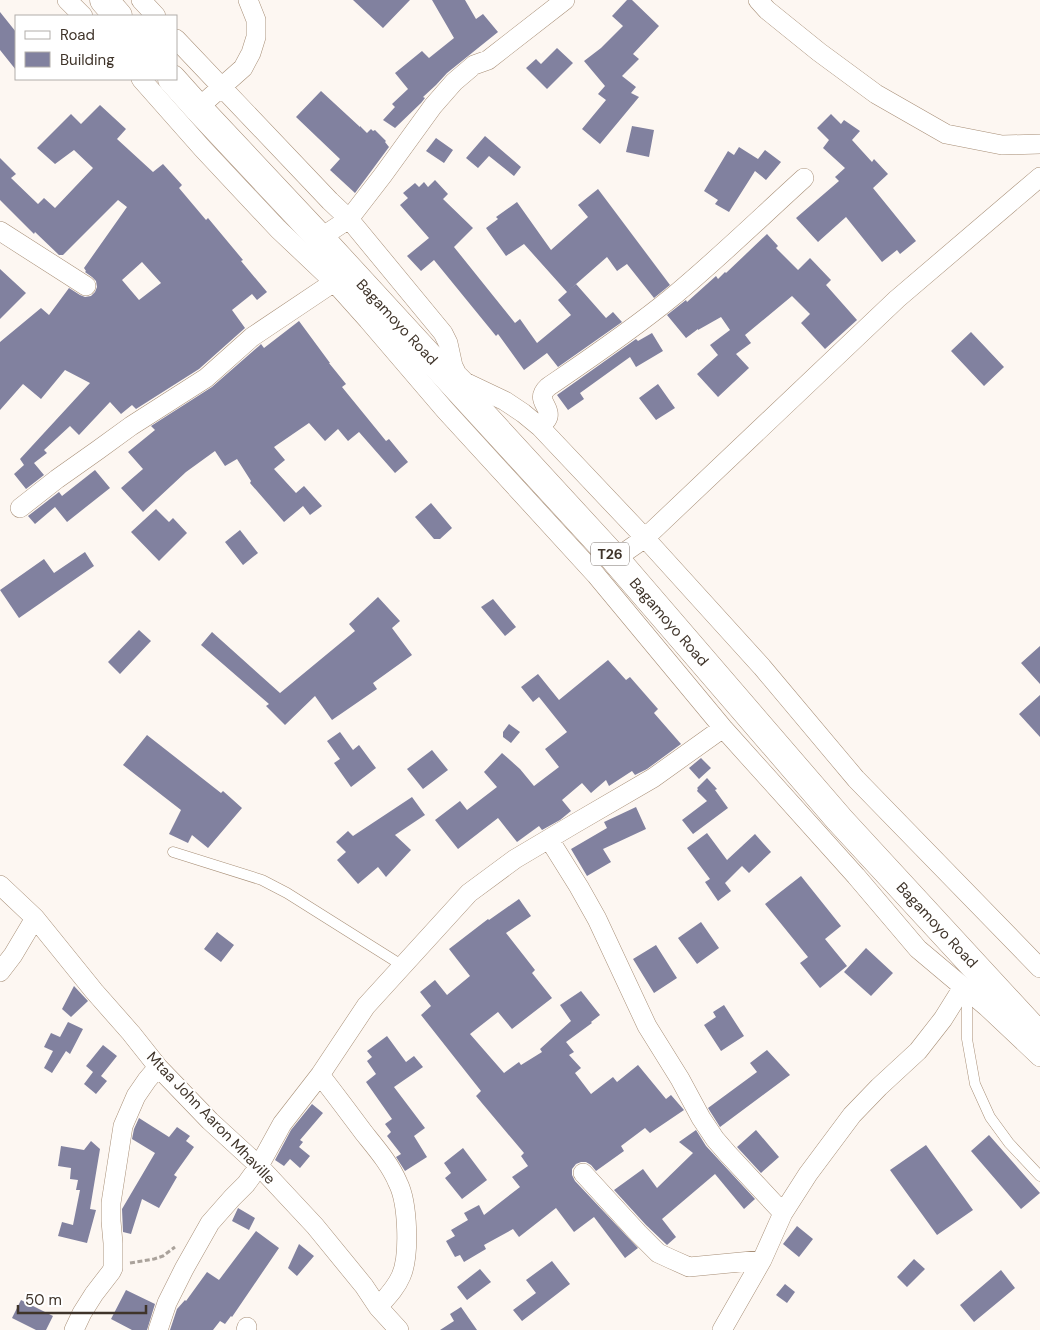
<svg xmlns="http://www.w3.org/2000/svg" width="1040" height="1330" font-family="'DM Sans',sans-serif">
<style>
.building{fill:#81819f;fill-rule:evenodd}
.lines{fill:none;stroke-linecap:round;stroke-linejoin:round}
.service-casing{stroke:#a78e76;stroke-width:11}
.minor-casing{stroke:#a78e76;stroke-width:20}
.trunk-casing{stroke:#a78e76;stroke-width:29}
.path{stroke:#aaa29b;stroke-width:3;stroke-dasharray:5 2.5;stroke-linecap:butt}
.service{stroke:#fff;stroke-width:10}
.minor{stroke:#fff;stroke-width:19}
.trunk{stroke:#fff;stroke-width:28}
.labels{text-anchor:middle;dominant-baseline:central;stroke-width:4;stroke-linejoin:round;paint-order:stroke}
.shield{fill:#fff;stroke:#79716a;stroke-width:1}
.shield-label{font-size:14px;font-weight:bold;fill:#3f342a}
.street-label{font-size:15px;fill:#3f342a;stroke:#fff}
</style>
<rect width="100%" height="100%" fill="#fdf7f2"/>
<!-- building -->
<path class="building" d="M353,0H410L383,28Z
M432,0H465L476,19L483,14L498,32L447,73L436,85L423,97L425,98L421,103L395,128L383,120L395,107L392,104L408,89L395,73L422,51L429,58L454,38Z
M627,0H632L659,26L633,54L639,59L622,76L636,87L631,93L639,97L600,144L582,129L606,100L598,94L605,86L584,61L601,48L623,26L612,16Z
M0,12L16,32V70L0,50Z
M557,48L573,63L547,89L526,68L536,59L541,64Z
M321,91L360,127V126L367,133L371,129L373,131L375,130L386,141L385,142L389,147L355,193L330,170L340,159L296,117Z
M100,105L126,129L117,139L153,172L163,164L182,185L179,188L206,220L208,218L243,260L241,261L267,292L257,300L252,294L232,310L245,328L199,369L136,409L132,405L121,414L110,402L79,435L70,426L44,450L47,453L34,463L44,475L26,489L14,474L24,465L20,459L90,383L65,370L41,399L23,384L0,410V342L41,308L49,315L69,288L80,295L85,297L91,296L95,292L97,287L96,281L92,277L85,272L86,271L84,268L127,207L118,200L63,255H59L35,232L34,234L0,200V158L16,174L11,178L38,204L44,198L55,208L93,168L74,150L55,164L37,148L71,114L81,124ZM142,262L161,283L139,300L122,280Z
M831,114L841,124L844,120L860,131L852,140L872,162L874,159L888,174L873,188L916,241L900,254L897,250L882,262L846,217L818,242L796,218L839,181L835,177L845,168L823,148L829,140L817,128Z
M632,126L654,130L649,157L626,152Z
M485,136L521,167L514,176L489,156L478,168L466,158Z
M436,138L453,150L444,163L426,151Z
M739,147L758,159L765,150L781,162L766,180L755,171L729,212L715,204L718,200L704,191L728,151L734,155Z
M435,180L448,194L443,199L473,228L454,247L515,323L520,319L537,343L571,315L558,300L576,284L606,318L613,312L622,322L558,367L547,353L524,370L498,334L496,336L434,260L421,271L407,256L429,238L400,205L408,198L403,193L415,183L419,187L424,182L428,187Z
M598,189L670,285L654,298L627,264L617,271L607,257L567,292L524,244L506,256L486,228L498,219L496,217L517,202L551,250L588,217L578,205Z
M767,234L778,246L776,248L798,270L810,258L831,280L826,285L857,320L825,349L801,323L810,314L792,296L745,335L751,343L736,354L749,368L718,397L697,374L718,355L710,345L730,330L721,317L698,330V329L686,338L667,315L686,300L687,302L716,276L718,279L725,272L726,273Z
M0,269L26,293L0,319Z
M299,321L330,363H329L346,384L342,387L386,441L389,439L408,462L395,473L359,432L348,441L338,429L325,441L309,423L274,447L285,460L274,469L296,493L304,486L322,506L310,515L303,506L284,522L250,483L251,481L237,459L225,466L215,451L186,472L143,512L121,488L143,469L128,452L155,430L151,426L212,387L259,346L261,344L264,348Z
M971,332L1004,367L984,386L951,351Z
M652,333L663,351L636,367L630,357L580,393L584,399L568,410L557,395L636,339L638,341Z
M658,384L675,408L656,420L639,398Z
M95,470L110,488L67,522L55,507L35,524L28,516L59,492L62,496Z
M431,503L452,528L440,539H434L415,517Z
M156,509L169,522L173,518L187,533L159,561L131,532Z
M240,530L258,553L243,565L225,542Z
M85,552L94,566L19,618L0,590L44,559L54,573Z
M378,597L400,621L392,628L412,655L373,683L377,689L332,720L315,696L285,725L266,706L269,704L201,645L212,632L280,693L355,631L349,624Z
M493,599L516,627L505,636L481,607Z
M139,630L151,641L120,674L108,662Z
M1040,646V684L1021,663Z
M608,660L626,680L630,677L658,709L654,713L681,744L647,769L635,775L632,771L609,786L606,780L591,793L582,783L562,800L571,811L560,820L542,830L539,826L517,842L498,818L458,849L435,820L460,801L467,810L497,787L484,772L502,753L520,769L534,786L559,767L545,749L567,732L539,697L533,702L521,687L538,674L559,700Z
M1040,695V737L1019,714Z
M509,724L520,732L511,743L503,737V732Z
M340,732L353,750L359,745L376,768L351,787L334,763L340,759L327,741Z
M147,735L221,793L223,791L242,808L208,848L192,835L188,843L169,834L181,810L123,765Z
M432,750L448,770L423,789L407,769Z
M701,758L711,768L699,779L689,768Z
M707,778L717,789L715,790L728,808L693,834L682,820L707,801L697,791L698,789L697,788Z
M412,797L425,815L395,835L411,850L386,877L378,867L358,884L337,860L346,852L336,842L348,831L353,836Z
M636,807L646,829L603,849L611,862L587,876L571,849L607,828L604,822Z
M707,833L727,860L755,834L771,852L749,873L742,866L725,883L731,891L718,901L705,882L710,879L687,848Z
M801,876L841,926L825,939L847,966L820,988L800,963L808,957L765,904Z
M519,899L531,916L506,933L535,970L532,973L552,998L512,1029L498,1012L470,1034L504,1073L519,1062L521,1065L542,1052L540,1049L571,1021L560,1005L581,991L600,1015L591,1022L592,1023L566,1042L574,1052L569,1055L581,1068L575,1073L591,1094L613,1077L617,1082L638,1065L666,1099L671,1095L684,1110L650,1133L645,1128L621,1146L624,1151L596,1171L591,1165L586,1162H581L576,1164L572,1169V1175L575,1181L638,1248L625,1258L594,1217L574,1232L556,1208L519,1237L513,1229L484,1245L486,1249L464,1262L460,1255L455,1257L446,1241L455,1236L451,1230L468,1220L464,1213L479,1205L484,1215L520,1187L512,1177L528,1166L521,1156L524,1153L476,1096L481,1091L421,1015L431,1006L420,992L435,980L447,995L470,976L449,949L488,919L489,920Z
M701,922L719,948L697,964L678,938Z
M217,932L234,945L221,962L204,949Z
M656,945L677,978L654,993L633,959Z
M866,948L893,973L871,996L844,972Z
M74,986L88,1001L71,1017L62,1009Z
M724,1005L744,1036L721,1051L704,1025L716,1017L713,1012Z
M68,1022L83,1029L70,1054L66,1051L52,1073L44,1068L53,1051L44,1047L51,1033L60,1037Z
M387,1036L406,1062L414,1056L423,1067L394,1087L425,1128L414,1136L427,1157L405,1171L396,1157L401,1154L387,1136L391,1132L385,1124L392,1119L366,1082L376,1074L367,1061L372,1057L367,1051Z
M103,1045L117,1056L101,1076L107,1081L96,1094L84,1084L93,1072L86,1066Z
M767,1050L790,1075L720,1127L708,1108L757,1072L750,1063Z
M312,1104L323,1113L300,1140L303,1142L299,1147L310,1156L300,1168L290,1159L284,1166L275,1160L291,1130Z
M139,1118L169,1137L177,1127L190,1136L186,1141L194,1147L174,1175L177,1177L159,1208L142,1199L131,1234L123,1232L122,1209L155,1153L132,1139L134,1129Z
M696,1130L706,1146L755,1199L744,1209L715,1174L662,1219L676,1237L667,1245L646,1225L614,1190L643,1169L657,1188L693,1153L679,1142Z
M756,1130L779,1157L761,1173L737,1147Z
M989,1135L1040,1193L1021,1209L971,1151Z
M91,1141L100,1149L90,1209L96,1210L87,1243L58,1236L62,1222L73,1225L80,1190H76L78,1180L70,1179L71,1168L58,1166L61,1146L84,1150Z
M926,1145L973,1210L937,1235L890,1170Z
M463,1148L487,1180L462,1199L445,1178L451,1173L444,1163Z
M238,1208L255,1218L249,1230L232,1221Z
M797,1226L813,1239L799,1257L783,1244Z
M256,1231L279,1248L232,1317L231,1316L225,1324L220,1321L213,1330H170L177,1309L185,1300L186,1301L207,1272L219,1280Z
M299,1244L314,1256L297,1276L288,1268Z
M914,1259L925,1269L907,1287L897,1277Z
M552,1261L570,1284L522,1321L513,1310L536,1293L526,1280Z
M480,1269L491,1282L467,1300L457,1287Z
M1001,1270L1015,1288L974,1322L960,1305Z
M785,1284L795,1292L787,1303L776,1295Z
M126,1290L155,1304L147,1330H132L111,1319Z
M21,1300L53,1316L46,1330H36L12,1318Z
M461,1307L477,1330H440L454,1321L450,1314Z"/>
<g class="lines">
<!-- service casing -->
<g class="service-casing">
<path id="service" d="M173,852L262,880L287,893L403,966
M967,990V1039L975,1084L990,1117L1009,1143L1040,1176"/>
</g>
<!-- minor casing -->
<g class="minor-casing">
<path id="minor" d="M67,0L83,16
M141,0L156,16
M758,0L767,10L819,52L876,94L946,134L1002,145L1040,144
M176,39L330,201L349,219L443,333L448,343L453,366L457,374L465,382L505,401L523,413L540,427L645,538L762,667L856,779L1040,968
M141,79L202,148L278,229L334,282L368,320L445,410L596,575L723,728L856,876L918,949L987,1007L1040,1057
M198,108L243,68L251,53L256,37V20L248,0
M0,231L86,286
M320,238L349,219L383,175L433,106L454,82L474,65L488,60L565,0
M540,427C542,424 547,421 548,417C551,406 534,400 548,387C589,359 632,330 671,298C717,260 760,218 804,178
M20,508L57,479L98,450L131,426L206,378L252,337L343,276
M615,559L645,538L897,299L1040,177
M549,839L579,887L597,919L647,1026L680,1079L701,1118L715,1139L728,1154L783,1213
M0,885L35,918L94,991L131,1033L158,1067L210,1121L259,1166L315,1226L364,1286L378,1307L399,1330
M0,972L13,955L35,918
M320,1075C335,1094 349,1113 364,1133C376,1148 390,1164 398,1183C408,1203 410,1256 401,1276C396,1288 387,1297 378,1307
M583,1173L638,1233L658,1253L671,1259L689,1267L762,1260
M74,1330L82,1313L94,1294L111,1272L113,1268V1243L111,1221V1203L123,1126L136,1096L147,1080L158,1067
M158,1330L167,1303L184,1269L210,1223L232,1198L246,1184L259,1166L282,1124L320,1075L366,1006L469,893L515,859L574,824L653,778L723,728
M246,1330L247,1327
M722,1330L762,1260L783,1213L808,1174L852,1115L879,1087L918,1051L943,1019L963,987"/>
</g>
<!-- trunk casing -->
<g class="trunk-casing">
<path id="trunk" d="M104,0L118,16
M172,79L198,108L320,238L615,559L839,819L1040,1037"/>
</g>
<!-- path -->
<path class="path" d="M130,1263L154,1259L163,1256L175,1247"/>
<!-- service -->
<use href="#service" class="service"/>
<!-- minor -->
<use href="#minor" class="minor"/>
<!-- trunk -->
<use href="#trunk" class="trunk"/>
</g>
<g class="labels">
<!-- shield labels -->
<rect class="shield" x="591" y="542.5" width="38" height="23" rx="4"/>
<g class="shield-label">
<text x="610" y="554">T26</text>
</g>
<!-- street labels -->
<g class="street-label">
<text transform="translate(397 322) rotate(47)">Bagamoyo Road</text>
<text transform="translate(669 622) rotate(49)">Bagamoyo Road</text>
<text transform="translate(937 925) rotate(47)">Bagamoyo Road</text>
<text transform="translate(211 1118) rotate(46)">Mtaa John Aaron Mhaville</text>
</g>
</g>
<!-- legend -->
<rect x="15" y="15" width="162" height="65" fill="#ffffff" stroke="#b2aeaa"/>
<rect x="25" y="31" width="25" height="8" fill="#ffffff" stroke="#b2aeaa"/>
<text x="60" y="40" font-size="15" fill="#3f342a">Road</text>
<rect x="25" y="52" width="25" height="15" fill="#81819f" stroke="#b2aeaa"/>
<text x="60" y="65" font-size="15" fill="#3f342a">Building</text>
<!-- scale -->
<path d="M18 1305v8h128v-8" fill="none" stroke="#3f342a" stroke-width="2.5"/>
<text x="25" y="1305" font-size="15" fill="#3f342a" stroke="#ffffff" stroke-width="4" paint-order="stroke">50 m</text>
</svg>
